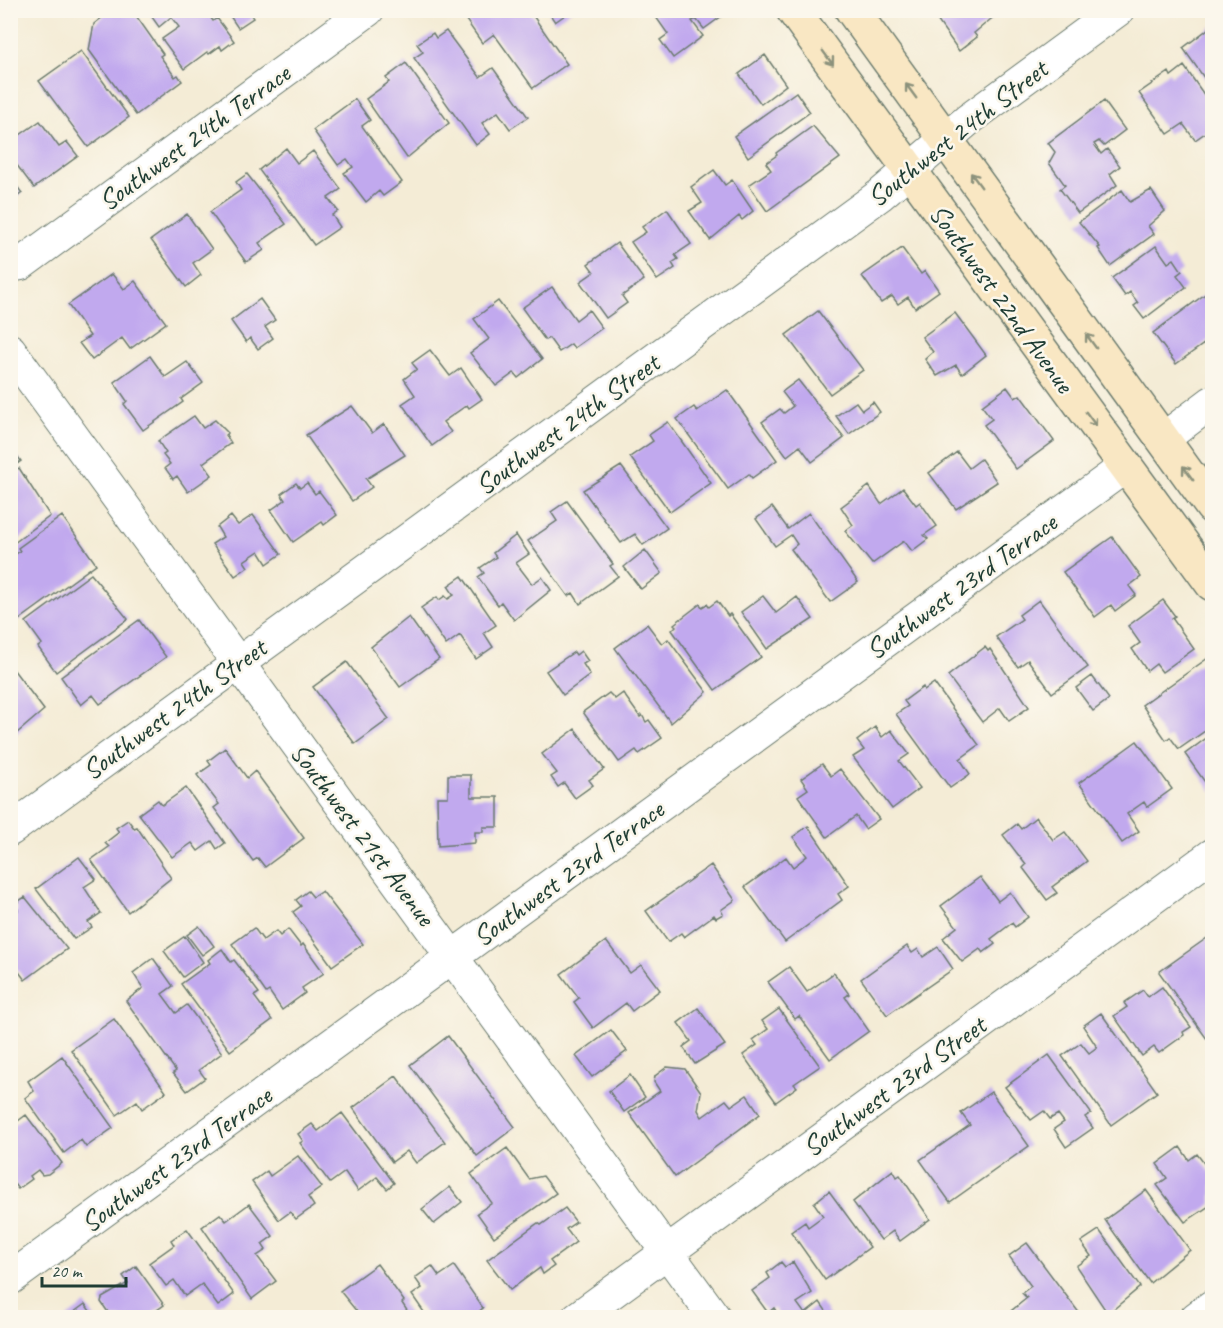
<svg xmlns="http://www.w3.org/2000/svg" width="1223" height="1328" font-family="Caveat,sans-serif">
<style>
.building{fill:#c1a9ee}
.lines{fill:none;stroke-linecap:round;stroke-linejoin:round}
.street-casing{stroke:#6a7a6d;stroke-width:34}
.secondary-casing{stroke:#6a7a6d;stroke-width:36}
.street{stroke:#fff;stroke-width:32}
.secondary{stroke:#f9e7c3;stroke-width:33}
.oneway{stroke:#8c927c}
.labels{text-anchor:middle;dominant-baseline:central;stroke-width:5;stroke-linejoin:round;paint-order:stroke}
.street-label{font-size:28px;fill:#1f3d34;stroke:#fbf7ec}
</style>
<rect width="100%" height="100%" fill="#fbf7ec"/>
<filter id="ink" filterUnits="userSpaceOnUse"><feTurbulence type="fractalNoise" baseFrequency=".0167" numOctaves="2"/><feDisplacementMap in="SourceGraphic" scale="12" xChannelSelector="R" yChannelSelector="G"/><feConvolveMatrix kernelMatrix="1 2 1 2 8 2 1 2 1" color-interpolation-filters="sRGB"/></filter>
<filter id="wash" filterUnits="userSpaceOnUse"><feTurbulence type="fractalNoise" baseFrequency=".008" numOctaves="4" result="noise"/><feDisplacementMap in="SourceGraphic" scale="24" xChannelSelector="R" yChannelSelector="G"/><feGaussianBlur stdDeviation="1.35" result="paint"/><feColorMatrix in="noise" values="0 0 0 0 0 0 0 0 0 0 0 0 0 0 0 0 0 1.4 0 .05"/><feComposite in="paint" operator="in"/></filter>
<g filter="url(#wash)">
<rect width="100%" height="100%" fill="#f4ecd6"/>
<g id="blocks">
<!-- building -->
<path class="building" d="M100,10H132L163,54L160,56L175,77L178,75L182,81L136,115L89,50L94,24L104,16Z
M147,10H205L213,21L217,18L234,41L222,50L220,46L209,54L207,52L184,69L162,39L179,27L171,17L159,27Z
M226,10H257L251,15L253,18L238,28Z
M480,10H529L567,64L533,88L494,34L482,43L466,20Z
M547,10H572L555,22Z
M651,10H724L726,13L704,29L696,19L692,21L703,36L673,58L660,40L668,34Z
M930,10H1002L974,33L977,37L959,51Z
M1212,26V89L1183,48Z
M446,31L480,77L493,68L528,117L510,129L498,112L482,123L490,134L476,145L414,58L423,52L417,44L433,33L436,38Z
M81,51L129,117L88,147L39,81Z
M765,55L786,85L761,104L739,74Z
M406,63L449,123L407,158L366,99L389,82L386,78Z
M1184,66L1212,106V128L1195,140L1183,124L1168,134L1139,93L1169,72L1171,76Z
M796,92L810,112L748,157L734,136Z
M355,99L370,120L362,126L402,182L383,196L379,191L366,202L344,173L353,167L347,159L338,165L313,130Z
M1104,101L1125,130L1104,146L1099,141L1094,144L1101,154L1107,149L1120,166L1110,174L1117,185L1078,213L1060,189L1065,185L1049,163L1055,152L1048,143Z
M40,121L59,147L67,142L78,156L34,188L10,156V142Z
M813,126L840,158L767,211L749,185L771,170L766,163L777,155L776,153Z
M286,148L297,163L313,151L341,189L328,198L338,211L332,215L340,227L314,245L259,170Z
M714,170L725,185L732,180L753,211L742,220L739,216L710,240L689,211L702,203L691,187Z
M247,174L286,224L259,243L264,250L246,262L210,212L241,190L236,182Z
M10,177L22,193L10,202Z
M1122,190L1130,202L1151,190L1165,211L1148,226L1154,234L1110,266L1098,248L1100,247L1079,222Z
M667,209L691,244L675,255L678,259L672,263L675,268L657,280L631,242L646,232L642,227Z
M187,214L212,249L193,263L201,275L186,287L151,240Z
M617,243L644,280L622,296L627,303L606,318L580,282L594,272L588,264Z
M1156,246L1168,263L1174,259L1182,271L1177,275L1186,287L1144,319L1134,306L1138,303L1130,292L1125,296L1112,278Z
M902,248L921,274L925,271L939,291L915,308L908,297L898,304L892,296L881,303L862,276Z
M112,274L124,289L135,281L166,323L130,349L122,338L92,360L79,343L90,336L68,305Z
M552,287L576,320L589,310L602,328L574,348L571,344L559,352L549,338L545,340L522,308Z
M1212,289V338L1176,364L1153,333Z
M260,299L275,320L265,327L273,338L258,349L250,338L246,342L231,321Z
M498,301L542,359L518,378L514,373L496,386L470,353L489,339L474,319Z
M818,311L863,370L830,394L786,335Z
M955,313L986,355L962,374L956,365L937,376L925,359L933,352L922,337Z
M430,350L450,376L461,368L482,399L469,408L467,405L443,422L451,432L432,446L402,404L415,395L404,379L417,369L412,363Z
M150,356L165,377L187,362L203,383L181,399L183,402L143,430L124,404L127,401L114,382Z
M798,380L844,438L812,462L800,446L787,456L762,422L780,409L784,413L793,406L782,392Z
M1007,387L1015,398L1020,395L1054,441L1016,469L984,425L992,419L982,406Z
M727,390L777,460L752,478L749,474L728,489L677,419L694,407L697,411Z
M856,402L862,410L873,402L880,412L849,434L836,416Z
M352,406L372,433L384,424L405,455L366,479L372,487L352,501L306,435Z
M194,416L203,428L215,420L228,433L226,435L231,443L203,463L212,475L188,492L177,476L173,479L165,468L170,464L163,455L166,453L158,441Z
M668,422L711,483L670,512L630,457L653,441L649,435Z
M10,446L21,461L10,469Z
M957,452L969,468L981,459L997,482L956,509L929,473Z
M621,466L667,528L643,545L635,534L621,543L583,490Z
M19,468L50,516L10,546V474Z
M296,483L300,488L307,483L315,494L319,491L337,515L324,525L322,522L293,542L271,510L285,500L281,494Z
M869,486L881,504L903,488L916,505L920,502L937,526L924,535L928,539L912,551L904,541L872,564L845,531L853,525L841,507Z
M567,501L613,564L610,566L618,576L580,604L573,593L568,596L528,541L557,521L551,512Z
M772,507L788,529L809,513L858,582L830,602L791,549L797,544L791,535L775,546L756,519Z
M253,515L281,554L267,564L259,551L244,561L248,567L235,576L212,544L223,537L217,527L231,516L238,525Z
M62,516L96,564L19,620L10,608V558L20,551L18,548Z
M516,535L529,554L516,563L532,584L542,577L551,590L514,620L501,602L498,605L478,577L484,573L480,568L496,557L493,553Z
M1112,537L1141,577L1129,586L1136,595L1115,611L1111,605L1095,617L1063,572Z
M645,550L662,573L641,589L624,567Z
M91,574L128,619L56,672L38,647L42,644L26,622Z
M462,576L496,625L484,633L493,647L476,659L460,635L446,645L421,608L437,597L439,600L445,596L448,599L454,595L448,586Z
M763,596L776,613L797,597L813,619L767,649L741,612Z
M1039,600L1088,667L1052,693L1028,660L1018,667L996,637L1022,619L1019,615Z
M1163,600L1175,616L1172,618L1194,649L1162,672L1156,664L1147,671L1132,649L1140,643L1128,626Z
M717,601L728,616L730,614L761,657L715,690L672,630L676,626L674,624L700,604L702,607L707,604L709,607Z
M409,617L439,659L400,687L371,647Z
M139,620L166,657L100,704L93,695L81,705L61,677Z
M647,624L662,644L668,639L707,692L671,723L615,648Z
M985,647L988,651L990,649L1029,707L1009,721L1000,708L982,722L948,676Z
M581,651L588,661L583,664L590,675L563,695L546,671L574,652L576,655Z
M1208,658L1212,665V726L1179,749L1170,737L1166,740L1142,705Z
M347,662L389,719L355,744L313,687Z
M10,665L44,710L10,739Z
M1092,676L1109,699L1093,711L1076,688Z
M934,683L979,745L960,759L970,774L950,788L896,714L908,706L904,701L923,687L924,690Z
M609,693L615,699L623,693L640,717L642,715L646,722L649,720L662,738L639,754L636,750L619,762L583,712Z
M875,727L882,737L891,730L909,754L899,761L920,788L892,809L853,757L864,750L857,741Z
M575,729L604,769L589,780L593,785L575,798L564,783L558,787L551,777L557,773L542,754Z
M1212,734V792L1185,754Z
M1137,741L1172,789L1147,807L1144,802L1127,814L1139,831L1122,843L1079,783Z
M225,748L247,778L255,771L304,838L265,867L258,858L253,861L214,808L219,804L197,775L211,765L208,761Z
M822,764L831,776L840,769L879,819L865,829L856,816L827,837L798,796L808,789L801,779Z
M448,775H471V797H498V827H483V832H475V843L438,846L437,797H448Z
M186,788L225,843L217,849L212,841L198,851L192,843L172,857L139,814L158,800L162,805Z
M1036,817L1053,840L1065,832L1087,861L1052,887L1057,893L1047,900L1023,868L1026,865L1003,835L1017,824L1021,829Z
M128,820L134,828L137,827L171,878L128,912L91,860L109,847L105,843L119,832L116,828Z
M808,826L849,886L838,894L842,900L785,942L745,887L786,857L793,867L807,856L793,837Z
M79,857L96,879L84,887L101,913L88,922L92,927L74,939L36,889Z
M711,865L735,900L721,910L723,914L716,918L714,915L684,937L681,933L668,942L646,911Z
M980,877L998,901L1010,892L1028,917L1015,927L1012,923L991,939L995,944L983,953L980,949L962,962L943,938L957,927L941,906Z
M308,891L313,897L322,891L363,944L332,966L293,912L301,906L296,900Z
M25,897L67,949L25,980L10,960V915L18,910L14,904Z
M199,926L214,946L202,955L187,935Z
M254,928L263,940L276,931L280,936L288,929L301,946L303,944L324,973L302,988L305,993L282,1010L269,991L266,993L232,944Z
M185,936L203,962L183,977L164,951Z
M1207,938L1212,947V1035L1207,1039L1159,972Z
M606,941L630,973L641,965L660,990L632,1011L626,1003L593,1028L574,1002L579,998L561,974Z
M907,946L912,953L918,949L923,957L938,947L953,969L887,1015L861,979Z
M222,949L231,962L234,960L259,993L254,996L272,1020L230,1051L181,984L210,963L208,960Z
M153,958L173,986L162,994L176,1013L187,1005L222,1053L199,1070L205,1078L187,1091L173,1073L176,1071L126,1001L143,988L133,973Z
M789,967L807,992L834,973L849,994L845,997L869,1031L830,1059L799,1016L795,1019L768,982Z
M1162,987L1191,1027L1183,1032L1184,1035L1159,1053L1154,1047L1142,1056L1114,1016L1127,1007L1124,1003L1143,990L1148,997Z
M698,1008L725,1045L695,1064L683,1047L691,1041L678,1023Z
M779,1009L820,1066L794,1084L797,1087L776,1102L743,1055L757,1045L753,1040L768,1029L762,1021Z
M1101,1013L1157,1092L1111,1125L1062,1056L1081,1043L1089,1053L1097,1047L1083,1026Z
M114,1019L166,1092L142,1109L137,1101L117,1115L71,1050Z
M611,1030L627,1051L592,1077L576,1056Z
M448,1036L515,1127L477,1156L410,1065Z
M1049,1055L1091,1113L1085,1117L1093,1128L1066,1147L1054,1129L1064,1122L1058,1114L1050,1119L1044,1111L1031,1120L1005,1087Z
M62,1056L113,1128L86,1147L81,1140L64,1153L25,1098L34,1091L28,1081Z
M667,1067L685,1069L701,1092L698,1110L702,1117L726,1100L731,1106L747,1095L760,1114L675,1177L629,1113L660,1091L654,1082L655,1076Z
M630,1075L645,1097L624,1112L609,1091Z
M396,1076L445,1142L416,1163L407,1151L392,1162L353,1108Z
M991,1092L1029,1146L950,1202L920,1160L970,1125L961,1113Z
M342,1113L394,1183L387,1189L377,1177L358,1191L345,1172L330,1183L300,1143L303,1141L298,1134L312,1124L318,1131Z
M26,1115L62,1163L48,1174L42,1175L38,1170L30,1176L32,1179L18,1189L10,1179V1127Z
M1180,1147L1189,1160L1197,1154L1212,1174V1204L1185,1222L1157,1185L1167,1178L1157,1164Z
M507,1148L529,1179L543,1176L556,1193L494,1237L477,1213L492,1203L471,1174Z
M298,1156L322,1187L308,1197L314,1206L296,1219L290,1212L279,1220L252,1182L267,1171L270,1176Z
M893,1170L897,1177L900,1175L930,1219L900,1241L893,1231L881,1240L853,1202Z
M450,1187L462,1202L434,1224L422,1209Z
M1146,1190L1190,1250L1150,1283L1105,1220Z
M829,1191L870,1247L825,1280L791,1232L805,1222L808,1227L823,1216L814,1203Z
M249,1204L273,1236L262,1244L266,1250L257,1256L276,1281L252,1299L202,1227L220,1214L226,1221Z
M565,1208L576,1222L566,1229L576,1242L550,1261L554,1266L543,1274L540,1268L510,1290L487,1260L538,1223L541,1225Z
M187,1229L234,1294L218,1306L202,1284L185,1296L174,1280L166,1286L149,1263L174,1245L171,1240Z
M1099,1230L1140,1287L1108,1314L1076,1266L1091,1256L1081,1242Z
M1027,1243L1083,1318H1016L1011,1311L1027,1298L1022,1293L1031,1286L1009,1256Z
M781,1262L785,1267L793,1262L812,1293L797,1303L805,1314L820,1302L831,1318H780L774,1308L768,1313L752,1291L770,1278L767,1273Z
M377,1264L404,1301L402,1303L412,1318H362L340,1291Z
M136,1266L164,1305L153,1313L157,1318H112L101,1302L102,1298L128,1283L123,1276Z
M432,1266L439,1276L454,1266L483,1308L471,1318H428L412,1295L422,1288L415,1278Z
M85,1304L95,1318H66Z"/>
</g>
</g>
<g filter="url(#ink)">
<use href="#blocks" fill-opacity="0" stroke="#6a7a6d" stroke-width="1.5"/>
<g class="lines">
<!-- street casing -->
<g class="street-casing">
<path id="street" d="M10,266L21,264L368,10
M10,350L715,1318
M1163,439L1212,402
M10,830L880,195L968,120L1118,10
M10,1279L1126,466
M577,1318L1212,855
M1196,1318L1212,1306"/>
</g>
<!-- secondary casing -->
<g class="secondary-casing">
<path id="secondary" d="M793,10L1212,584
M852,10L1212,507"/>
</g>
<!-- street -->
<use href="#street" class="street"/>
<!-- secondary -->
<use href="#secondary" class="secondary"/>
</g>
<!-- one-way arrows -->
<defs><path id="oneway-shaft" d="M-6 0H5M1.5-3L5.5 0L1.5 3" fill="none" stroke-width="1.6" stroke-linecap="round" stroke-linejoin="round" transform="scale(1.5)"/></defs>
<g class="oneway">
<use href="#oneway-shaft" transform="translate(828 58) rotate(54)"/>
<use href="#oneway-shaft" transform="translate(911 91) rotate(-126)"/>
<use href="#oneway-shaft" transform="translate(976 180) rotate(-126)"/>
<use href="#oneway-shaft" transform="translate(1091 341) rotate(-126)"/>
<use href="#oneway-shaft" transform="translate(1091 419) rotate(54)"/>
<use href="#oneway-shaft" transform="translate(1188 473) rotate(-126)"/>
</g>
</g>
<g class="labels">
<!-- street labels -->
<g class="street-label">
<text transform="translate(957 133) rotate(-38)">Southwest 24th Street</text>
<text transform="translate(194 137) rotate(-36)">Southwest 24th Terrace</text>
<text transform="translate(1002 298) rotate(54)">Southwest 22nd Avenue</text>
<text transform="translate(567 424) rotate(-36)">Southwest 24th Street</text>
<text transform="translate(961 586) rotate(-36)">Southwest 23rd Terrace</text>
<text transform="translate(174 709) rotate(-36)">Southwest 24th Street</text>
<text transform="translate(363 834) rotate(53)">Southwest 21st Avenue</text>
<text transform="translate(568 873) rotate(-36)">Southwest 23rd Terrace</text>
<text transform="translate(894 1086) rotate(-36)">Southwest 23rd Street</text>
<text transform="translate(176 1159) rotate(-36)">Southwest 23rd Terrace</text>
</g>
</g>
<!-- margin -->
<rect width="1223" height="1328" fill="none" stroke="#fbf7ec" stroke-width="36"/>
<!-- scale -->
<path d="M42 1277v9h84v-9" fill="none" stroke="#1f3d34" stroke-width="3"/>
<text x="51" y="1277" font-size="18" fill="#1f3d34" stroke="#fbf7ec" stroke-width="4.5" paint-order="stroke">20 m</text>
</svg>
